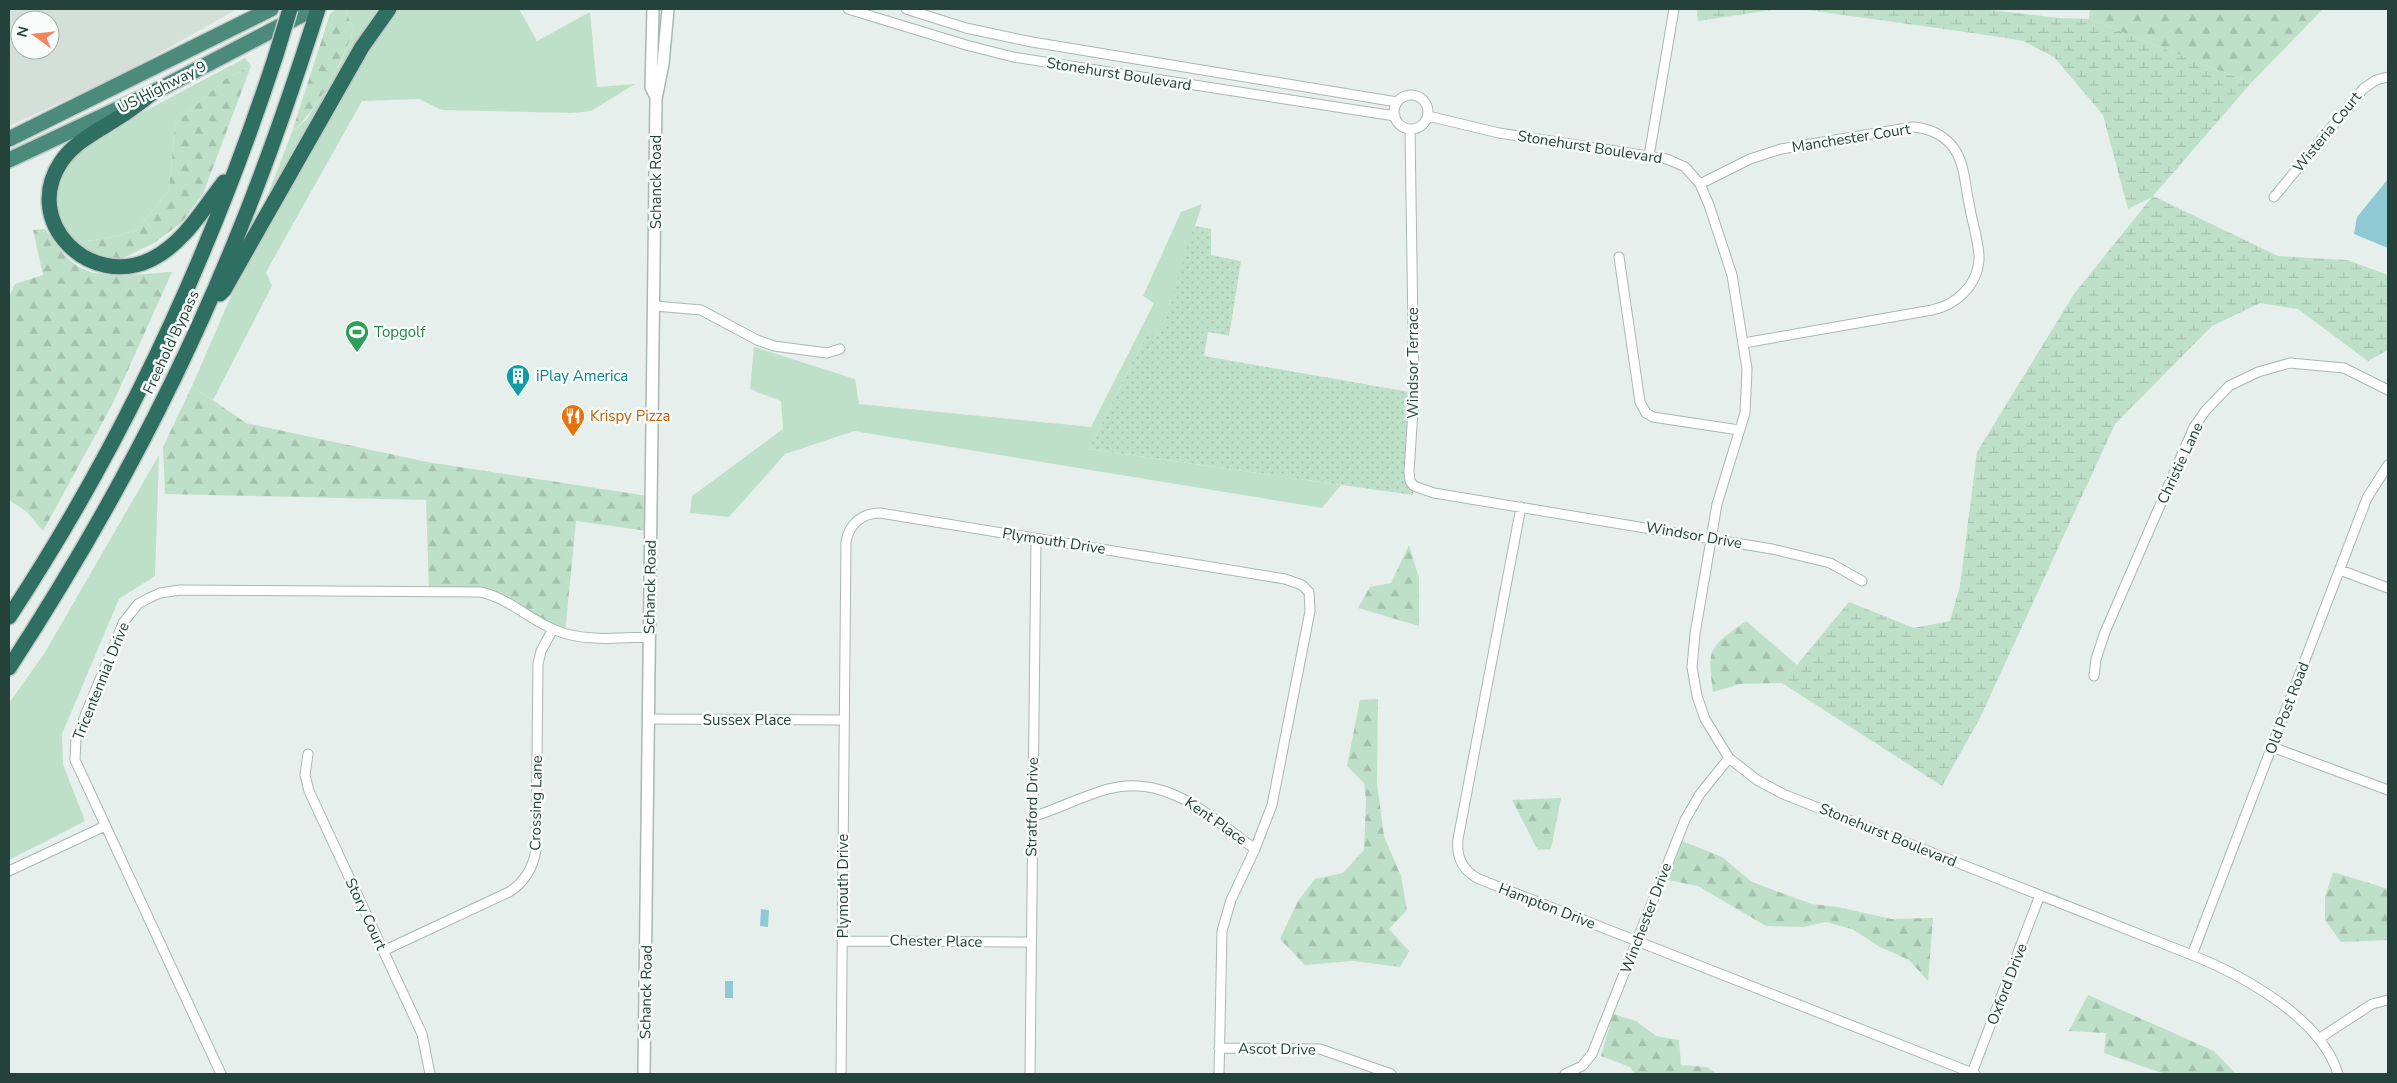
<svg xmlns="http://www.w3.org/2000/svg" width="2397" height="1083" font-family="'Nunito Sans',sans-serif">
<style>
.built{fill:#d4dfda;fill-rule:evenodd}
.grass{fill:#bfe0c8}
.forest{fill:url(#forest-firs)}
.wetland{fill:url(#wetland-marsh)}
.park{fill:url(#park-dots)}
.water{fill:#8ec9d4}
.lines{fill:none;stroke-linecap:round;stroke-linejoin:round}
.minor-casing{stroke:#a8b8b2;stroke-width:11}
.tertiary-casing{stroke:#a8b8b2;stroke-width:14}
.trunk-casing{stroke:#c2cac8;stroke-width:18}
.motorway-casing{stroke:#c2cac8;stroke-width:18}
.minor{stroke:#fff;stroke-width:9}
.tertiary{stroke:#fff;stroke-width:11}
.trunk{stroke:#4c8a7c;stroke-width:15}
.motorway{stroke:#2f6f62;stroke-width:15}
.motorway-bridge-casing{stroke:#c2cac8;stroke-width:18;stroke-linecap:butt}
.motorway-bridge{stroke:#2f6f62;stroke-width:15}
.labels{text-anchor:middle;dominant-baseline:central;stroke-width:5;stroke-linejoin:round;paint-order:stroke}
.street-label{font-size:15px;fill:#24423a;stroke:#f7fbf9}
.leisure-label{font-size:15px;fill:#27864d;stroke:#f7fbf9;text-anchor:start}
.culture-label{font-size:15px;fill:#0d838f;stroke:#f7fbf9;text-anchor:start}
.food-label{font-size:15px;fill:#c56008;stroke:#f7fbf9;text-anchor:start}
</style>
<defs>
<pattern id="forest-firs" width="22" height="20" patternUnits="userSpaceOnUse" patternTransform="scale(1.25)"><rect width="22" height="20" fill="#bfe0c8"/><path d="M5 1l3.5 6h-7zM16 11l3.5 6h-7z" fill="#a4c1ad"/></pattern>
<pattern id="wetland-marsh" width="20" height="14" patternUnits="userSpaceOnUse" patternTransform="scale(1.25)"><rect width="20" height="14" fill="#bfe0c8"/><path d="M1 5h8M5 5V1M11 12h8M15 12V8" fill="none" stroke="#a4c1ad"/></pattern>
<pattern id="park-dots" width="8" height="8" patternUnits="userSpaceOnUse" patternTransform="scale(1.25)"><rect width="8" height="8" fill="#bfe0c8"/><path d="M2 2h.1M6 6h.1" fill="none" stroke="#a4c1ad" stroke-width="1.8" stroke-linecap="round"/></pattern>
</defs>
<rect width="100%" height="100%" fill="#e6efeb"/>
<!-- built -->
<path class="built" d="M9,9H237L123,74L9,126ZM20,20H50V50H20Z"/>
<!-- grass -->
<path class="grass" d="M345,9H382L353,50L267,197L292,132L307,119L340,64L354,31Z
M393,9H519L537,41L590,12L597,87L635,84L591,111L572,113L442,110L419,99L362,101L266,272L272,286L213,400L192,386L235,287L353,73Z
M245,58L251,66L225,79L175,124L169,190L137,230L109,238L72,243L55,210L59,171L83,144Z
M1202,204L1160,335L1148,332L1089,449L1341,485L1322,508L854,431L785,454L729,517L690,513L692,496L783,429L781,401L750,389L754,347L855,379L859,404L1091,427L1154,303L1143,296L1181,212Z
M159,455L155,576L119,599L62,734L63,764L85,821L9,860V703L44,654Z"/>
<!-- forest -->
<path class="forest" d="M336,9H345L354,31C339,66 321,106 292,132L330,14Z
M2090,9H2323L2251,83L2089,19Z
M251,66L203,194L181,223L154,243L121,259L95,255L72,243L109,238L137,230L169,190L175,124L225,79Z
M45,229C55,243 67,262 83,269C105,280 148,273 172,272L113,403L43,531L27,512L9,500V296L15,284L43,275L33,230Z
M192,386L246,423L427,462L648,496L647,531L576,521L565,633L493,595L429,591L426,500L165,494L163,447Z
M1409,545L1419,578V626L1358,608L1370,587L1391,583Z
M1746,621L1797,665L1782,683L1740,684L1713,692C1707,646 1709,648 1746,621Z
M1378,699L1377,783L1384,836L1401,876L1407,910L1389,929L1409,951L1400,967L1353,961L1305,965L1280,939L1298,901L1315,879L1343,873L1364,850L1366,800L1364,783L1347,766L1360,700Z
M1561,798L1551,849L1538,850L1512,800Z
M1682,841L1722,857L1752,882L1812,904L1838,907L1891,919L1933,918L1928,981L1909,960L1880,947L1852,929L1826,922L1803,927L1766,926L1698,886L1668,880Z
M2333,872L2388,889V940L2341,942L2325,920V897Z
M2088,995L2214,1051L2236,1074H2165L2104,1053L2106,1033L2069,1031Z
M1613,1014L1636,1021L1656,1036L1679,1040L1681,1065L1707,1067L1717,1074H1635L1630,1067L1601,1056Z"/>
<!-- wetland -->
<path class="wetland" d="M1697,9H1778L1698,21Z
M1801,9H1980L2060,18L2089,19L2251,83L2153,196L2278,256L2347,260L2388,275V350L2368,361L2298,309L2260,303L2212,326L2115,424L1980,718L1942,786L1782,683L1849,602L1914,628L1950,621L1960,586L1977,452L2074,294L2152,197L2128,209L2103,115L2054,57L2023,41L1994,36Z"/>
<!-- park -->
<path class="park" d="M1194,226L1211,229V255L1241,261L1229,336L1208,332L1204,356L1415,393L1413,495L1089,449L1148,332L1160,335Z"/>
<!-- water -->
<path class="water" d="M2388,179V248L2354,234L2357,217Z
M761,909L769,910L768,927L760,926Z
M725,981H733V998H725Z"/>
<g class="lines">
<!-- minor casing -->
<g class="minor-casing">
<path id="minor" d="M848,9L966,45L1013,57L1395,116
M906,9L966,28L1032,42L1397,102
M1394 112a17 17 0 1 1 34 0a17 17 0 1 1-34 0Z
M1428,116L1499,133L1667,159L1685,167L1700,184L1709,205L1732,275L1747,369L1745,413L1717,504L1695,634L1692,667L1697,696L1705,719L1729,758L1757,780L1783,794L2192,955C2244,976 2321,1018 2338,1074
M1410,129L1414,396L1409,471L1410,481L1414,486L1434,493L1772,549L1830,563L1862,581
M1649,156L1674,9
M1700,184L1750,159L1781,149L1913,127C1930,128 1946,136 1955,150C1965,165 1965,186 1969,203C1971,219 1980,244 1979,260C1977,286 1956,305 1932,310L1744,343
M2274,197L2363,89L2376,80L2388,77
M1619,257L1640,402L1646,413L1653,417L1739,430
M655,306L701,310L757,340L774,346L827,353L840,349
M1521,507L1458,839C1456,857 1463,871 1479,879L1975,1074
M2340,570L2388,588
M2094,676L2096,659L2105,632L2194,427L2206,410L2229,386L2258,372L2290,363L2344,368L2388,390
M649,719L844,720
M2272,747L2388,790
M308,754L305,775L309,791L422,1034L430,1074
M1032,817C1058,809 1082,796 1108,789C1168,773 1211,818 1255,849
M9,871L105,826
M842,941L1031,942
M383,951L509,892C525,882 533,868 536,850L538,664L541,651L553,629
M2192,955L2367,498L2388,465
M2320,1038L2372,1004L2388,1000
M1219,1048L1320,1049L1391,1074
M1972,1073L2040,895
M221,1074L75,760L76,738L123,623L138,604L149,598L160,593L180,590L480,592C509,598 528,619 555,630C583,642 619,638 649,637
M841,1074L846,542C849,524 862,513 880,513L1285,579L1302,585L1309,592L1310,611L1272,805L1255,849L1231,900L1222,931L1219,1074
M1030,1074L1036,539
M1565,1074L1582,1066L1592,1054L1685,820L1700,794L1729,758"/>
</g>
<!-- tertiary casing -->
<g class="tertiary-casing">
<path id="tertiary" d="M653,9L651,87L655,95
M644,1074L656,99L663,64L668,9"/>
</g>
<!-- trunk casing -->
<g class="trunk-casing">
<path id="trunk" d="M9,139L271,9
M9,160L154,92L313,9"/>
</g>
<!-- motorway casing -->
<g class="motorway-casing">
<path id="motorway" d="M154,92C143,100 132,109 121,116C100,130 75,141 61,162C21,222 90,290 152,259C184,243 203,209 224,182
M220,294L224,290L362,47L389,9
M9,617C123,444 212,251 276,55
M9,668C95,536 171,397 231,251C264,172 292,91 318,9"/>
</g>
<!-- minor -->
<use href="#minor" class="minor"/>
<!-- tertiary -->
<use href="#tertiary" class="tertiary"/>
<!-- trunk -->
<use href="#trunk" class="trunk"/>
<!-- motorway -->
<use href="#motorway" class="motorway"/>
<!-- motorway-bridge casing -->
<g class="motorway-bridge-casing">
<path id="motorway-bridge" d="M276,55L290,9"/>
</g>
<!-- motorway-bridge -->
<use href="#motorway-bridge" class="motorway-bridge"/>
</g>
<!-- icons -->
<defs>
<g id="stadium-pin" transform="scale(1.25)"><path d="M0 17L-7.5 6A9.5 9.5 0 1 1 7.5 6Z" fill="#2e9e5b" stroke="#f7fbf9"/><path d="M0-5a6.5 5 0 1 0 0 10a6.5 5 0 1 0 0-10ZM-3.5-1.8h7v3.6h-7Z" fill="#fff"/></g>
<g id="building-pin" transform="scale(1.25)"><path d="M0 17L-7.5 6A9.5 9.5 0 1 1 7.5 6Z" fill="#0f9aa8" stroke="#f7fbf9"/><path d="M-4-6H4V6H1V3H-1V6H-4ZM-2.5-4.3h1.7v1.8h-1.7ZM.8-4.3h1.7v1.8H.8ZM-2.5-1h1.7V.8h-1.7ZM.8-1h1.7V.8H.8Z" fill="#fff"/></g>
<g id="restaurant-pin" transform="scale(1.25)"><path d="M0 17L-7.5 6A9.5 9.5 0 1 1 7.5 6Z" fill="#e8710a" stroke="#f7fbf9"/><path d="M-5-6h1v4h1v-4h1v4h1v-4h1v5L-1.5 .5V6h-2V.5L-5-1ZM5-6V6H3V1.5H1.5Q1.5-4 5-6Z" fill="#fff"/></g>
</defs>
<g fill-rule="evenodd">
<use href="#stadium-pin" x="357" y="332"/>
<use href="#building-pin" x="518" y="376"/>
<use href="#restaurant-pin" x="573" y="416"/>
</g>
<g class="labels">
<!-- street labels -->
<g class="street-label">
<text transform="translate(1119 74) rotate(9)">Stonehurst Boulevard</text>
<text transform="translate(162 87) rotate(-27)">US Highway 9</text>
<text transform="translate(2327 132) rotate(-51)">Wisteria Court</text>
<text transform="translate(1851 138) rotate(-9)">Manchester Court</text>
<text transform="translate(1590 147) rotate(9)">Stonehurst Boulevard</text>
<text transform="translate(656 182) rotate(-90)">Schanck Road</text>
<text transform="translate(171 342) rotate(-65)">Freehold Bypass</text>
<text transform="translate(1413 363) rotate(-90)">Windsor Terrace</text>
<text transform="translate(2180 463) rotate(-65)">Christie Lane</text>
<text transform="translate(1694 535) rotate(10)">Windsor Drive</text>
<text transform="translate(1054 541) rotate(9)">Plymouth Drive</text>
<text transform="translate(650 587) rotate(-89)">Schanck Road</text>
<text transform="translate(101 681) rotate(-68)">Tricentennial Drive</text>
<text transform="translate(2287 708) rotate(-69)">Old Post Road</text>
<text x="747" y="720">Sussex Place</text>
<text transform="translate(536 803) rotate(-89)">Crossing Lane</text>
<text transform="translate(1032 807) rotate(-89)">Stratford Drive</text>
<text transform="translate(1216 821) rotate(35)">Kent Place</text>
<text transform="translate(1888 835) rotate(22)">Stonehurst Boulevard</text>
<text transform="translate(843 886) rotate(-90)">Plymouth Drive</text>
<text transform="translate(1547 906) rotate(21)">Hampton Drive</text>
<text transform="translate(366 914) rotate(65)">Story Court</text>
<text transform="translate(1646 918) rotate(-69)">Winchester Drive</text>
<text transform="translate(936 941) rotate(1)">Chester Place</text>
<text transform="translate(2007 984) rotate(-69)">Oxford Drive</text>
<text transform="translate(646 992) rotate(-89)">Schanck Road</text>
<text transform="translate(1277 1049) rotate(1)">Ascot Drive</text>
</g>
<!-- leisure labels -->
<g class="leisure-label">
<text x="374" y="332">Topgolf</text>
</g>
<!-- culture labels -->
<g class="culture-label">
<text x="536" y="376">iPlay America</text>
</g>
<!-- food labels -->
<g class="food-label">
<text x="590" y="416">Krispy Pizza</text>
</g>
</g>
<!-- border -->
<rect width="2397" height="1083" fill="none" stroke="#24423a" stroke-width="20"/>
<!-- north arrow -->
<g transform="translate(35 35) rotate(285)"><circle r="24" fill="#f7fbf9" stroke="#a3b1ad"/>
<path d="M0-4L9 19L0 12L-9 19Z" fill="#f4845f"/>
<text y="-8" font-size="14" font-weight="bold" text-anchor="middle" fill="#24423a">N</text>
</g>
</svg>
